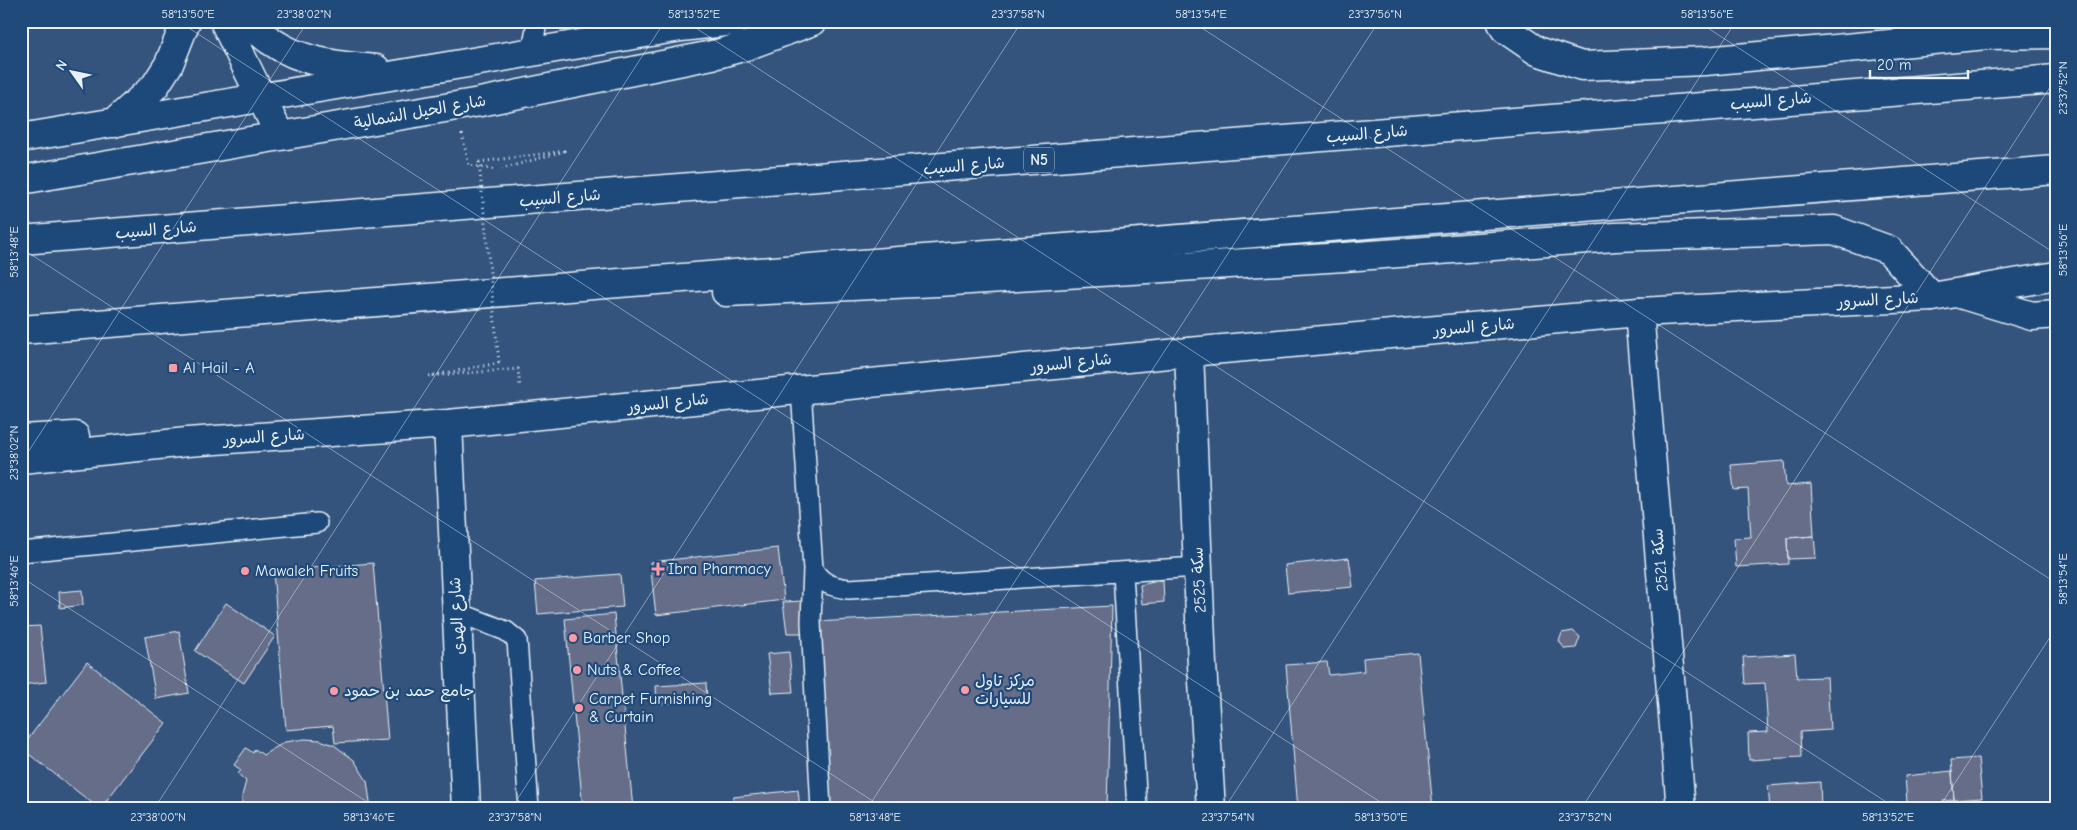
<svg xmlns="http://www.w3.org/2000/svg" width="2077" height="830" font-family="'Comic Neue','Playpen Sans Arabic',sans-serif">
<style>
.building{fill:#656d88;stroke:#e8f1f8}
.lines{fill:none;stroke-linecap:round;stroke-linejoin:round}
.lane-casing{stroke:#e8f1f8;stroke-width:22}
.street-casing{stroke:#e8f1f8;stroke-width:31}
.secondary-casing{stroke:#e8f1f8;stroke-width:31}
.highway-casing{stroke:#e8f1f8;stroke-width:31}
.path{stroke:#e8f1f8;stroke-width:3;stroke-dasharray:1 4;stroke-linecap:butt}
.lane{stroke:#1f4a7a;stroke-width:19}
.street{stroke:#1f4a7a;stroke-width:28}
.secondary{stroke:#1f4a7a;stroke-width:28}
.highway{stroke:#1f4a7a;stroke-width:28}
.path-bridge{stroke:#e8f1f8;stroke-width:3;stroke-dasharray:1 4;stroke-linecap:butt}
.ticks{fill:none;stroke:#e8f1f8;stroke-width:1;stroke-opacity:0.45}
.poi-dot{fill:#ff9aa2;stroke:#1f4a7a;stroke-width:2}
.labels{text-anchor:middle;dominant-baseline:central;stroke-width:4.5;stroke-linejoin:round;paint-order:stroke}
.shield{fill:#1f4a7a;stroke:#acbfd2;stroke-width:1}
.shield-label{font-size:15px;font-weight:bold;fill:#e8f1f8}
.street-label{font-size:16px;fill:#e8f1f8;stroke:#1f4a7a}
.poi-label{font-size:16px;fill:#e8f1f8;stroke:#1f4a7a;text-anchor:start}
.neatline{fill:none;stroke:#e8f1f8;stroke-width:2}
.ticks-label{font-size:12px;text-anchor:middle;fill:#e8f1f8}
</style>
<rect width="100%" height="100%" fill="#34547e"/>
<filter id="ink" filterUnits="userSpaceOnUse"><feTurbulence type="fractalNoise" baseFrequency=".02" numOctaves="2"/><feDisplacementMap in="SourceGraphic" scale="10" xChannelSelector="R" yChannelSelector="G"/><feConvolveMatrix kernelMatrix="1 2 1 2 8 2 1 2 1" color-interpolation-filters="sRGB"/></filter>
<g filter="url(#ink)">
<!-- building -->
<path class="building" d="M1784,461L1786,486L1811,484L1814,536L1787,538L1788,564L1736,567L1734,538L1751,537L1748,489L1734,490L1731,465Z
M1814,536L1816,558L1788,559L1787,538Z
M778,548L784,600L656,615L650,562Z
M1349,558L1353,587L1288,593L1285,565Z
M373,563L388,740L335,743L333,726L286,730L273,571Z
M620,574L623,607L538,614L535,581Z
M1163,580L1164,602L1142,604L1140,585Z
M82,590L83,605L60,608L59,592Z
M803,601L805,633H787L783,602Z
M226,603L275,636L244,683L195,651Z
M1112,606L1107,809H827L815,622Z
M614,614L633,809H583L565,619Z
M40,626L46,682L21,685V627Z
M179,631L189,693L156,699L145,637Z
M1573,631L1580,637L1576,648L1565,649L1559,641L1562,633Z
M789,652L793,692L772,693L767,654Z
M1418,653L1433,809H1298L1286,665L1327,662L1329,675L1364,671L1363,658Z
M1795,654L1797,678L1827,677L1830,730L1800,732L1801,757L1749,760L1748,733L1768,732L1765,683L1745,684L1743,657Z
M87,662L166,723L100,809L21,748Z
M706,683L707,701L657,704L656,686Z
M305,739L320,740L334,745L354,760L367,781L371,809H242V796L246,781L238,774L241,770L234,765L246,748L253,753L255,749L263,755L285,742Z
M1978,758L1982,798L1954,800L1951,760Z
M2056,765V790H2053L2051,766Z
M1952,771L1954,800L1943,801L1944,809H1880V804L1907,802L1905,776Z
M1820,782L1821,808L1849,806V809H1770L1768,786Z
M798,790L800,809H734L733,797Z"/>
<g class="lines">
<!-- lane casing -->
<g class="lane-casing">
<path id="lane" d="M532,53L537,21
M801,390L813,569C821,584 833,587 849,589L1198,567
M21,552L317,523
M813,569L811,622L821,809
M1123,573L1137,809
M457,612L506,631L517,640L529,809"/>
</g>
<!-- street casing -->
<g class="street-casing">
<path id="street" d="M1639,312L1681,809
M1189,352L1202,665L1211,809"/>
</g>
<!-- secondary casing -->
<g class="secondary-casing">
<path id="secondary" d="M224,21L280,136
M247,21C285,60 324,65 376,69
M114,123L155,86L169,64L186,21
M21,138L681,27L734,21
M21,180L480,102L717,54L746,46L813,21
M1960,294L2032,316L2056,314
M448,424L466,809
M21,439L75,436
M21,459L187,442L448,424L1189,352L1639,312L1932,297L2056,276"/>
</g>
<!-- highway casing -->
<g class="highway-casing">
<path id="highway" d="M1501,21L1505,29L1537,51L1582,66L1705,61L1987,35L2056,34
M21,240L2056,79
M726,292L937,282L1344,257L1615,237L1834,230L1889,250L1932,297
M21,330L2056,170"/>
</g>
<!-- path -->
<path class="path" d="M462,134L469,165L496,170
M479,162L564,151L502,169
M499,363L429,376L518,369L520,387"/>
<!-- lane -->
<use href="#lane" class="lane"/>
<!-- street -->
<use href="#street" class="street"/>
<!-- secondary -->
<use href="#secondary" class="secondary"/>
<!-- highway -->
<use href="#highway" class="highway"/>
<!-- path-bridge -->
<path class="path-bridge" d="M479,162L499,363"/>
</g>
</g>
<!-- ticks -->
<path class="ticks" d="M178,21L1391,809M685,21L1897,809M1191,21L2056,583M1697,21L2056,254M21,248L885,809M21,463L308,21M21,577L378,809M154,809L665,21M511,809L1022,21M867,809L1379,21M1224,809L1736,21M1581,809L2056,78M1938,809L2056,628"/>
<!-- markers -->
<g class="poi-dot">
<rect x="168" y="363" width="10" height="10" rx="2.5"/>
<path d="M655.5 561.5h5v5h5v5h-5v5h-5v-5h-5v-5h5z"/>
<circle cx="245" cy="571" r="5"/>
<circle cx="573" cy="638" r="5"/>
<circle cx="577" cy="670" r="5"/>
<circle cx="965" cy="690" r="5"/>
<circle cx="334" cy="691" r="5"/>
<circle cx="579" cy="708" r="5"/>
</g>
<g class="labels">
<!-- shield labels -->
<rect class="shield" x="1024" y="147.5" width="30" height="25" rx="4"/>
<g class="shield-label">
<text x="1039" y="160">N5</text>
</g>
<!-- street labels -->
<g class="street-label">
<text transform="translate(1771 101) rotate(-5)">شارع السيب</text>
<text transform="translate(420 112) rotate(-10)">شارع الحيل الشمالية</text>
<text transform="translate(1367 134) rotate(-5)">شارع السيب</text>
<text transform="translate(964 166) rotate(-5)">شارع السيب</text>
<text transform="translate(560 198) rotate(-5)">شارع السيب</text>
<text transform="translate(156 230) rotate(-5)">شارع السيب</text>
<text transform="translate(1878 300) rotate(-3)">شارع السرور</text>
<text transform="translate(1474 327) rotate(-5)">شارع السرور</text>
<text transform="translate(1071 363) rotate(-6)">شارع السرور</text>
<text transform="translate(668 403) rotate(-6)">شارع السرور</text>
<text transform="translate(264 437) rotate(-4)">شارع السرور</text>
<text transform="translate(1660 560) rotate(-95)">سكة 2521</text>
<text transform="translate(1199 580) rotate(-93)">سكة 2525</text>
<text transform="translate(457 616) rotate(-93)">شارع الهدى</text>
</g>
<!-- poi labels -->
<g class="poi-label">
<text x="183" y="368">Al Hail - A</text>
<text x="668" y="569">Ibra Pharmacy</text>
<text x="255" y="571">Mawaleh Fruits</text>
<text x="583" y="638">Barber Shop</text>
<text x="587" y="670">Nuts &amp; Coffee</text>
<text x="975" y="681">مركز تاول<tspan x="975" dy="18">للسيارات</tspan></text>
<text x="344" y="691">جامع حمد بن حمود</text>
<text x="589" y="699">Carpet Furnishing<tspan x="589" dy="18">&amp; Curtain</tspan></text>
</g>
</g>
<!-- margin -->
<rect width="2077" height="830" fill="none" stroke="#1f4a7a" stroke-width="55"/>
<!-- north arrow -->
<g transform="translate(72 72) rotate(303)" stroke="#1f4a7a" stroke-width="4" paint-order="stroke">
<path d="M0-4L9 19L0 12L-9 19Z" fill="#e8f1f8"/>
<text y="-8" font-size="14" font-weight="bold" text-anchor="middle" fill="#e8f1f8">N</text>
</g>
<!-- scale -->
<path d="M1870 70v8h98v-8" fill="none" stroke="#e8f1f8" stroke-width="2.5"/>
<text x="1877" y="70" font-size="15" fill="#e8f1f8" stroke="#1f4a7a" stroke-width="4" paint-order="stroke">20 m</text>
<rect x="28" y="28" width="2022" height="774" class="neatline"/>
<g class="ticks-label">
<text x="188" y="18">58°13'50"E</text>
<text x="304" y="18">23°38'02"N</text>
<text x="694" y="18">58°13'52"E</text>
<text x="1018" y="18">23°37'58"N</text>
<text x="1201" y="18">58°13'54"E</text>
<text x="1375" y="18">23°37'56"N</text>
<text x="1707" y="18">58°13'56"E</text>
<text transform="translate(2063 88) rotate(-90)" y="4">23°37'52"N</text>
<text transform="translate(2063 250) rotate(-90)" y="4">58°13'56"E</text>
<text transform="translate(14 252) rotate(-90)" y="4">58°13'48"E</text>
<text transform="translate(14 453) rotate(-90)" y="4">23°38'02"N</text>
<text transform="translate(2063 579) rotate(-90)" y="4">58°13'54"E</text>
<text transform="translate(14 581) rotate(-90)" y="4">58°13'46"E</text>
<text x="158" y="821">23°38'00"N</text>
<text x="369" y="821">58°13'46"E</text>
<text x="515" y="821">23°37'58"N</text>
<text x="875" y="821">58°13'48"E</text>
<text x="1228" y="821">23°37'54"N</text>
<text x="1381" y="821">58°13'50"E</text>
<text x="1585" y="821">23°37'52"N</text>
<text x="1888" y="821">58°13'52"E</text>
</g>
</svg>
